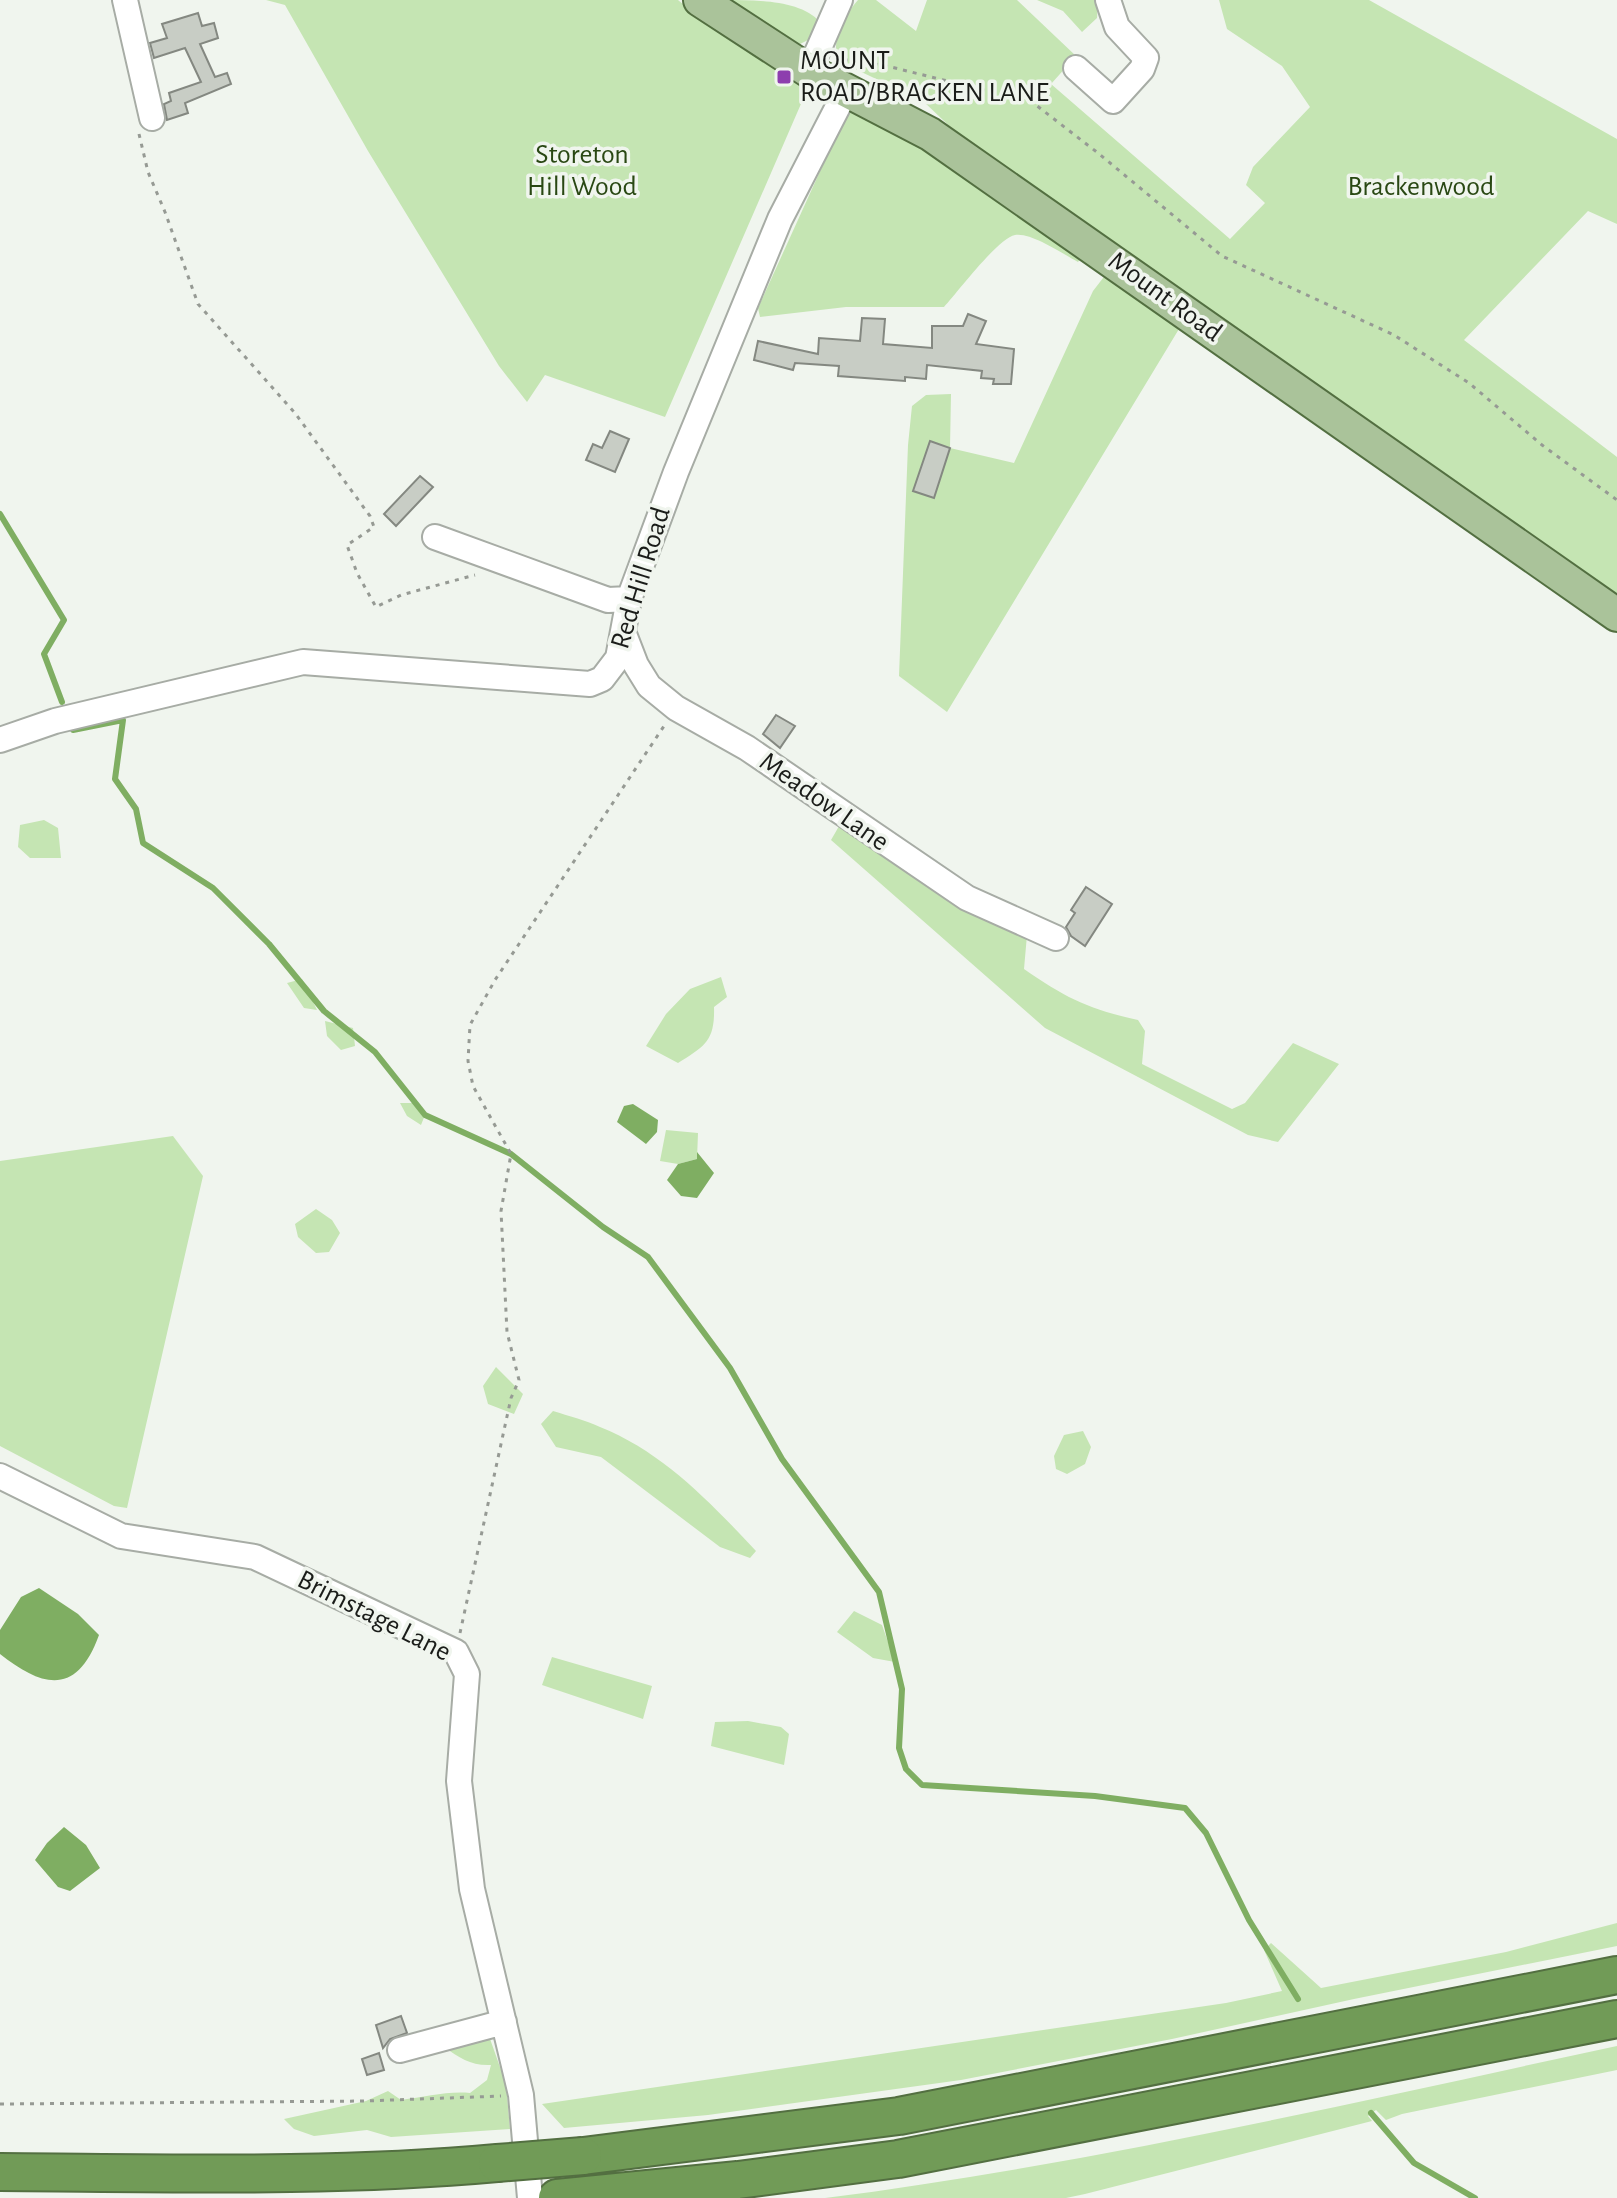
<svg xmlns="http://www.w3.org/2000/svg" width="1617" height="2198" font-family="'Alegreya Sans',sans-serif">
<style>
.green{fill:#c5e5b3;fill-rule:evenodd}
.water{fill:#7fae62}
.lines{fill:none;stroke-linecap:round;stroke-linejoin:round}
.stream{stroke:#7fae62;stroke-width:6}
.building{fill:#c8cdc5;stroke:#848881;stroke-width:2}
.minor-casing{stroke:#a7aca5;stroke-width:28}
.major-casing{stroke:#536f41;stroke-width:36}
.highway-casing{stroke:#536f41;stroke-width:40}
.path{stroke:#969a94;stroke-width:3;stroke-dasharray:4 6;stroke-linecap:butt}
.minor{stroke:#fff;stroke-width:24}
.major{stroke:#aac39a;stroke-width:32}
.highway{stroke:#719b57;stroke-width:36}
.highway-bridge-casing{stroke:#536f41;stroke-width:40;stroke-linecap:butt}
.highway-bridge{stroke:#719b57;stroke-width:36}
.poi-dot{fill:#8d3eae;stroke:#f0f5ee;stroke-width:3}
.labels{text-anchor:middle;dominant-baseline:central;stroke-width:7;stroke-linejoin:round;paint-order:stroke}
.poi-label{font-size:28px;fill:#1a1c19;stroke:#f0f5ee;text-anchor:start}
.park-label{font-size:28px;fill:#294813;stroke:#f0f5ee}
.street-label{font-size:28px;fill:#1a1c19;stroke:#f0f5ee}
</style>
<rect width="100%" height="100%" fill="#f0f5ee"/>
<!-- green -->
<path class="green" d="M266,0H678L697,16L807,90L665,417L545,375L527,402L499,366L368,151L285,5Z
M726,0C756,0 801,0 820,22L808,40L800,44Z
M858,0H876L916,31L927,0H1017L1076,56L1051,84L1230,239L1265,203L1246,185L1253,167L1310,107L1282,66L1227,29L1219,0H1369L1617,139V224L1588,211L1464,340L1617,457V598L964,140L923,101L838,61C831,38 843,17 858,0Z
M1037,0H1098L1097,18L1082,32L1063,11Z
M851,103L1087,251L1078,262C1063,254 1031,232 1015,235C998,238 957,293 944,307H846L760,317L758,308Z
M1110,269L1182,324L947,712L899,676L908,445L912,406L926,395L951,394L950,448L1014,463L1093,291ZM930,442L950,448L934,498L914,491Z
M44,820L58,828L61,858H30L18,847L20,825Z
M842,821L1027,935L1024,969C1066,998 1088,1009 1138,1020L1145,1031L1142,1064L1232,1109L1245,1103L1293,1043L1339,1064L1278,1142L1248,1135L1045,1028L831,840Z
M721,977L727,997L714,1007C715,1041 705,1046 678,1063L646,1046L666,1014L690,989Z
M302,979L317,1010L304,1008L287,983Z
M325,1021L353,1028L355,1046L341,1050L327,1036Z
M400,1103H414L425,1115L421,1125L407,1116Z
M666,1130L698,1133L697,1159L678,1164L660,1161Z
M173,1136L203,1176L127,1508L114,1506L0,1446V1161Z
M316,1209L332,1220L340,1233L329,1252L316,1253L298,1237L295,1224Z
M496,1367L523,1394L514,1414L488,1404L483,1386Z
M553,1411C569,1416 585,1420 600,1427C663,1452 711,1503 756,1551L750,1558L720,1547L601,1457L556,1447L541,1424Z
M1083,1431L1091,1447L1085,1464L1067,1474L1056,1469L1054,1456L1064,1435Z
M854,1611L882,1625L895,1662L873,1658L837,1632Z
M552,1657L652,1686L643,1719L542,1685Z
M748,1721L781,1727L789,1734L784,1765L711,1746L715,1722Z
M1617,1923V1946L1354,1999L1172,2039L961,2080L708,2115L564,2128L542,2104L1226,2003L1282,1991L1264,1950L1271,1943L1321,1988L1506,1952Z
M489,2036L506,2084L510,2129L391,2137L367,2130L314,2136L294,2129L284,2119L366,2101L388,2091L401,2100C425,2097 447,2091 470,2093L487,2080L491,2065C471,2066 460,2058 444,2047Z
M1617,2046V2070L1402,2114L1386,2120L1376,2110L1368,2116L1372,2121L1085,2194L1066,2198H825C1092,2164 1355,2102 1617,2046Z"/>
<!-- water -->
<path class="water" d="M633,1104L658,1120L657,1132L646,1144L617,1122L624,1106Z
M697,1152L714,1173L697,1198L681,1196L667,1180L678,1164L697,1159Z
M39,1588L78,1614L99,1635C77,1696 43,1688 0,1654V1630L21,1597Z
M64,1827L86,1845L100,1868L70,1891L58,1887L35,1860L47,1843Z"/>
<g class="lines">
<!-- stream -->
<path class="stream" d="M0,514L64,620L44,654L62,702
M73,730L123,720L115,779L136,809L143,843L213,888L269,944L324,1011L375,1052L425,1115L511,1154L603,1227L648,1257L730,1368L782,1459L879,1592L902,1689L899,1748L906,1769L922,1785L1095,1796L1185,1808L1206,1833L1249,1920L1298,1999
M1371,2113L1414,2163L1475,2198"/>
</g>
<!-- building -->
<path class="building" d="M198,13L202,26L214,23L218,38L200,44L215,77L227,73L231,84L185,103L188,113L167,120L164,104L171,101L169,93L201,82L185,48L154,58L150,43L167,38L162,24Z
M968,314L986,321L976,344L1014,349L1011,384H993L994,379L981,378L982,371L927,365L926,379L905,377V381L838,376L839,366L795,363L793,370L754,360L758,341L818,354L819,338L860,341L862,318L885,319L883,344L932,348V326H963Z
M610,431L629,439L615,472L586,460L593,444L602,448Z
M930,441L950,448L934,498L913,491Z
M420,476L433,487L396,526L384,514Z
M776,715L795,726L780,748L763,734Z
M1086,887L1112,904L1085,946L1071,936L1066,927L1075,913L1071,910Z
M401,2016L407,2033L390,2039L383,2048L376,2025Z
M379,2053L384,2070L367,2075L362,2059Z"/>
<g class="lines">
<!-- minor casing -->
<g class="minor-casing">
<path id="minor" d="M125,0L152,118
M1076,68L1113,101L1142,69L1146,58L1117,27L1108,0
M809,71L840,0
M435,537L608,600L629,599
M624,634L636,665L649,686L676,708L747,748L967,898L1056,938
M0,740L55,721L303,662L590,684L602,679L618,658L629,599L676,472L780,219L847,89
M0,1476L121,1536L255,1557L456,1652L467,1674L459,1781L472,1889L521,2095L530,2198
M400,2050L504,2022"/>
</g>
<!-- major casing -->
<g class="major-casing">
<path id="major" d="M700,0L809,71L930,134L1617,615"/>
</g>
<!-- highway casing -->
<g class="highway-casing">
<path id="highway" d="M583,2156L899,2116L1617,1975
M0,2172C166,2173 332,2178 497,2163
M557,2198L738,2180L898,2159L1617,2019"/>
</g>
<!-- path -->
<path class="path" d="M844,60H855L891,67L1032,102L1098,153L1222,256L1394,335L1469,383L1542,445L1617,500
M139,134L148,172L165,212L198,304L295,413L370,516L374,527L347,545L357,573L376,607L401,595L475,575
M460,1633L511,1398L519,1380L507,1332L501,1211L511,1154L473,1086L468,1061L470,1025L495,980L664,726
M0,2104L366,2101L501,2096"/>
<!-- minor -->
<use href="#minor" class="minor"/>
<!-- major -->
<use href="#major" class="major"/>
<!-- highway -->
<use href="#highway" class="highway"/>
<!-- highway-bridge casing -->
<g class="highway-bridge-casing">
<path id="highway-bridge" d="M497,2163L583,2156"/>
</g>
<!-- highway-bridge -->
<use href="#highway-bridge" class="highway-bridge"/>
</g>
<!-- markers -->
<rect class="poi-dot" x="776" y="69" width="16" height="16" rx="4"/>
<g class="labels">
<!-- poi labels -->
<g class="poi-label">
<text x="800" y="61">MOUNT<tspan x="800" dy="32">ROAD/BRACKEN LANE</tspan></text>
</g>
<!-- park labels -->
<g class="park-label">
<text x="582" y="155">Storeton<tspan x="582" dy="32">Hill Wood</tspan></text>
<text x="1421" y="187">Brackenwood</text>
</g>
<!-- street labels -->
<g class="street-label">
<text transform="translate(1165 297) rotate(36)">Mount Road</text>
<text transform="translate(641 578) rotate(-73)">Red Hill Road</text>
<text transform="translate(824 802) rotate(35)">Meadow Lane</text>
<text transform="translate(374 1616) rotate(27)">Brimstage Lane</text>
</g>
</g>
</svg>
